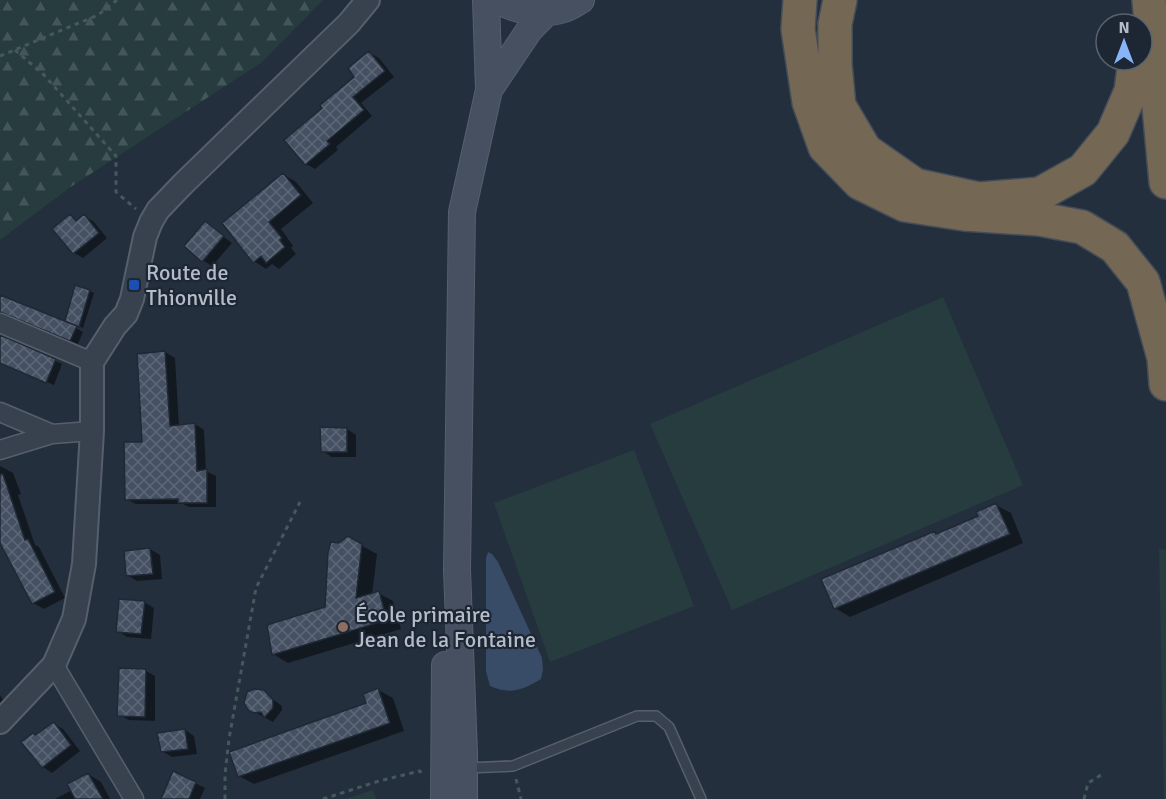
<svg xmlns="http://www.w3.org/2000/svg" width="1166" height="799" font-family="Signika,sans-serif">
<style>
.green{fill:#263c3f}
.forest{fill:url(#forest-firs)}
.water{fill:#394c67}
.shadow{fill:#0007}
.building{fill:url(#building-cross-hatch);stroke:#1f2835;stroke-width:1.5}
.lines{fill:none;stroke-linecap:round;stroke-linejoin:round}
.service-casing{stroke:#565f6c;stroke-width:12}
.minor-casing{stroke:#565f6c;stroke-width:21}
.tertiary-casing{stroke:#565f6c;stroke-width:26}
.secondary-casing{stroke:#565f6c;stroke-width:28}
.motorway-casing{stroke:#434c59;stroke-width:36}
.path{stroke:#44595c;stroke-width:3;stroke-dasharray:4.5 4.5;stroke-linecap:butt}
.service{stroke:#38414e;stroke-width:9}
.minor{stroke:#38414e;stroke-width:18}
.tertiary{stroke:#38414e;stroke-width:22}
.secondary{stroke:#465061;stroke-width:26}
.motorway{stroke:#746855;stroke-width:33}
.transit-dot{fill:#1a4fb4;stroke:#1d2633;stroke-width:2}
.education-dot{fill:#8d6e63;stroke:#1d2633;stroke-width:2}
.labels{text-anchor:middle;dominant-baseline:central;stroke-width:4.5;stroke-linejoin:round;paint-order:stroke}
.poi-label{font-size:22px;fill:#b4bcc9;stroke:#1d2633;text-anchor:start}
</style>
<defs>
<pattern id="forest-firs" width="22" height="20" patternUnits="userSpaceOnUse" patternTransform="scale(1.5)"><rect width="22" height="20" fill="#263c3f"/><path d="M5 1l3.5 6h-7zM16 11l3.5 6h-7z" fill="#435659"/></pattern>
<pattern id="building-cross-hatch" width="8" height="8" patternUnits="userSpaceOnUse" patternTransform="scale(1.5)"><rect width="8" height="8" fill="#455162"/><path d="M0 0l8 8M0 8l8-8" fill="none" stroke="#5d6877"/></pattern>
</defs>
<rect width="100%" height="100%" fill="#242f3e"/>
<!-- green -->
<path class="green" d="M943,297L1023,485L732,610L650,424Z
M634,450L694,606L550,662L494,503Z
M1159,549L1166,550V799H1164Z
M373,790L376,799H345Z"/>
<!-- forest -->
<path class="forest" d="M0,0H323L262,62L69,188L0,240Z"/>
<!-- water -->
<path class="water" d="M488,552L492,554L498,562L542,658L543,670L541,679C523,690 510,695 490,686L486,671V558Z"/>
<!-- shadow -->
<path class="shadow" d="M370,53L379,58L394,77L361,103L372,116L336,147L338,150L315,169L306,164Z
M283,174L296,182L313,203L281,229L293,246L291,248L296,254L279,269L272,264L266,269L254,261Z
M70,216L78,221L84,216L93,221L107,238L83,258L74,253Z
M205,223L232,243L212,266L202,260Z
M90,291L94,293L83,328L74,324L73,326L83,332L78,344L12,316L0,319V297L72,326Z
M0,336L62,364L54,385L0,363Z
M165,352L175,358L179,426L195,424L204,430L206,471L216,476V507H189L183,504H136L126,499L143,443Z
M347,429L356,435V457H332L322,451Z
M0,466L13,473L21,494L18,495L35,545L39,547L65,598L44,609L33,603L0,543Z
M996,505L1011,513L1023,543L850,617L835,608L935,532L938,534L980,516Z
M348,538L377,554L372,595L378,593L393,601L401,629L288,663L273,654L327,608L339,545Z
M150,549L160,555L162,579L137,581L127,575Z
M144,602L154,608L151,639L127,637L118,631Z
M146,671L155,676V721L129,720L119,715Z
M378,690L393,698L404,731L254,784L239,776L367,704Z
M263,692L282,706V710L273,722L249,709Z
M0,695L7,706L0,715Z
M54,724L63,729L80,751L52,773L43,767L36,736Z
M185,730L194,736L197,754L172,757L162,751Z
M88,774L101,782L110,799H55L72,790Z
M195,783L205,788L200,799H163Z"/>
<!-- building -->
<path class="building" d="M369,51L385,71L353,97L364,110L327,141L330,144L305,165L284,140L322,108L320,105L354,77L348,68Z
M283,173L301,195L269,222L282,238L280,240L285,247L266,263L261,256L253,263L222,223Z
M70,214L76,221L84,214L99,233L73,254L52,229Z
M205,221L224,236L202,262L184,246Z
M75,285L90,290L79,327L65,321Z
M0,295L77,326L70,341L0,312Z
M0,335L56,359L46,383L0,363Z
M165,351L170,426L195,423L197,471L207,469V503H178V499L125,500L124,442H142L137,354Z
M320,427L347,428V452H321Z
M0,474H3L25,540L28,539L55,592L32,604L0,543Z
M996,503L1010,534L834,609L821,579L935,531L936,534L978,516L976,512Z
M348,536L362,544L356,598L379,591L387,620L272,655L267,625L325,607L328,552L331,542L339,543Z
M150,548L153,574L126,576L124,551Z
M119,599L145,601L141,634L116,632Z
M119,668L146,669L145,717L117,716Z
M378,688L390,723L238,777L229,752L366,703L363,694Z
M254,689L264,690L273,700V708L264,718L261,712L253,713L248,710L244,703L247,692Z
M54,722L71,745L42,768L21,742L33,733L35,735Z
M185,729L188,749L161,752L157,733Z
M173,771L196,782L189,799H161Z
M88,773L103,799H75L67,784Z"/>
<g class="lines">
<!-- service casing -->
<g class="service-casing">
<path id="service" d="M467,768L513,766L637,716H656L669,727L701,799"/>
</g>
<!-- minor casing -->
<g class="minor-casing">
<path id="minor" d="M0,323L92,362
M0,412L52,434
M0,450L52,434L92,431
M54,665L134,799"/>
</g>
<!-- tertiary casing -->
<g class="tertiary-casing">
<path id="tertiary" d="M0,722L54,665L74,619L84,564L92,431V362L115,326L126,314L132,299L145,237L151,222L158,210L183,184L349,23L368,0"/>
</g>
<!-- secondary casing -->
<g class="secondary-casing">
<path id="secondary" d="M497,0C516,11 542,16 564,9C570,7 576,3 581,0
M489,90L530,29L549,10
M444,799L445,665
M464,799V753L457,570L462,212L489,90L486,0"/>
</g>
<!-- motorway casing -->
<g class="motorway-casing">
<path id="motorway" d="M800,0L798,29L809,102L825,147L860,183L905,205L964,214L1039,219L1082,227L1115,247L1143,282L1164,358L1166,384
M840,0L835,24V64L839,106L865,150L915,185L979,199L1040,194L1083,170L1113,133L1131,91L1135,60
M1149,0L1166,182"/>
</g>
<!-- path -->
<path class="path" d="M15,50L44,75L116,156V192L136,209
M0,56L98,15L117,0
M516,779L521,799
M225,799V774L229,739L256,588L300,502
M323,799L379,781L420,771L421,773
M1084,799L1088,783L1101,775"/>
<!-- service -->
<use href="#service" class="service"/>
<!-- minor -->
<use href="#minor" class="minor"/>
<!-- tertiary -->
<use href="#tertiary" class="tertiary"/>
<!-- secondary -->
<use href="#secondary" class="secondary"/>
<!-- motorway -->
<use href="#motorway" class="motorway"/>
</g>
<!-- markers -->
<rect class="transit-dot" x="128" y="279" width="12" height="12" rx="3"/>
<circle class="education-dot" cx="343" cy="627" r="6"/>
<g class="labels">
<!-- poi labels -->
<g class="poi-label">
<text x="146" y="272">Route de<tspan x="146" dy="25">Thionville</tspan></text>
<text x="355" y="614">École primaire<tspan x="355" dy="25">Jean de la Fontaine</tspan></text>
</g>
</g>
<!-- north arrow -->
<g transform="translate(1124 42)"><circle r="28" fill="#1d2633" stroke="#59626f" stroke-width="1.5"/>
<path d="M0-4.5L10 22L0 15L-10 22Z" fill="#8ab4f8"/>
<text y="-9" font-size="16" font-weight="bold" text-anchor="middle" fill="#b4bcc9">N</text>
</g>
</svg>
